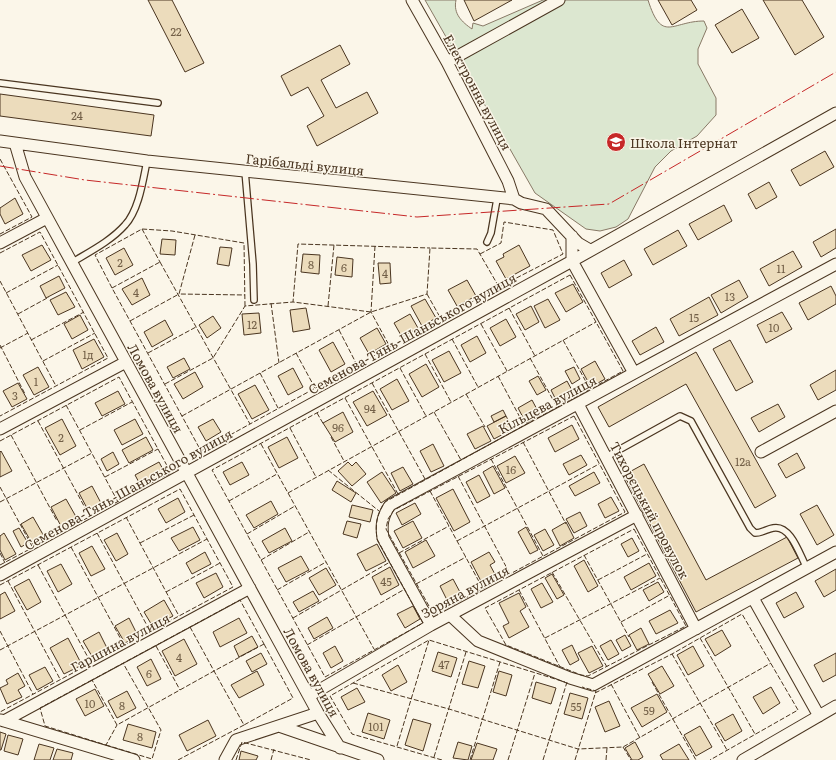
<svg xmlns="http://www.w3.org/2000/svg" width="836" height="760" font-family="Literata,serif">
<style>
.green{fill:#dce7d0;stroke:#887966}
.building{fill:#ecdcbc;stroke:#4a3520}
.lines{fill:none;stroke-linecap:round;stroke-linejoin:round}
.service-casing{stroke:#4a3520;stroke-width:8}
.minor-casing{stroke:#4a3520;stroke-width:13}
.service{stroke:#fbf6e9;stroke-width:5.5}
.minor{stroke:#fbf6e9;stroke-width:11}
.fence{stroke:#4a3520;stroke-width:1;stroke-dasharray:5 2;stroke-linecap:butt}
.power{stroke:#c62828;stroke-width:1;stroke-dasharray:14 3 2 3;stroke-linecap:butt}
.labels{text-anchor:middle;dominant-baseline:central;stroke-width:3;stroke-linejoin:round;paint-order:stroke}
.number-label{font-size:11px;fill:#725f47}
.street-label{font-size:13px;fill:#4a3520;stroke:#fbf6e9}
.poi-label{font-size:13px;fill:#4a3520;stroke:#fbf6e9;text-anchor:start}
</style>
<rect width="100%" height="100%" fill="#fbf6e9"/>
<!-- green -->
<path class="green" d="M425,0H456C453,14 462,22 472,29L473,23L483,26L543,0H648C662,44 672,21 704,21L707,28L698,49V64L716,98V115L697,136L671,151L655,167L628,219L616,227L600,231L586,229L535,193Z"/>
<!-- building -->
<path class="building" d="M148,0H172L204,63L185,72Z
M464,0H512L474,21Z
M658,0H691L697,10L672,25Z
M763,0H802L824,37L795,55Z
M742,9L759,38L732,53L715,25Z
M340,45L350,64L321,80L336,108L367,92L378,113L317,146L307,126L324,116L308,87L291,96L281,76Z
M0,94L154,115L151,136L0,116Z
M825,151L834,167L800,186L791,170Z
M769,182L777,197L756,209L748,194Z
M15,198L23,214L5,224L0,214V208Z
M724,205L732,221L698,240L689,224Z
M836,229V248L821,257L813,242Z
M678,230L687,246L653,265L644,249Z
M162,239L176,240L175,255L160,254Z
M42,245L51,260L31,271L22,255Z
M519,245L530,266L506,279L496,261L504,257L503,254Z
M220,247L232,248L229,266L217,264Z
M124,248L133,265L115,275L106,258Z
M793,251L802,267L769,286L760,269Z
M303,254L320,255L319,274L301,272Z
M337,257L353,259L352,277L335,275Z
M624,260L632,275L609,288L601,273Z
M378,263H390L391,283L380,284Z
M59,276L65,288L46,298L40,286Z
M142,278L150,295L132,305L122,289Z
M467,280L476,296L457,306L448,290Z
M739,280L748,297L721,313L711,295Z
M573,284L583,302L566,312L555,293Z
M831,286L836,296V304L808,320L799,303Z
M66,292L75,307L58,315L50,300Z
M709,297L718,315L679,336L670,319Z
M425,299L436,318L422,326L411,306Z
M548,299L560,320L545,328L534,306Z
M531,306L539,322L525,330L516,314Z
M306,308L310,329L293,332L290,310Z
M782,312L792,329L766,343L757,325Z
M259,313L261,333L244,335L242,314Z
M410,314L418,328L402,337L394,323Z
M80,315L88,330L72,339L64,324Z
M213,316L221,328L207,338L199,325Z
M506,319L516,337L500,346L490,328Z
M165,320L173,335L152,347L144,332Z
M656,327L664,342L640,355L632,341Z
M377,328L386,344L369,354L360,338Z
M477,336L486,353L470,362L461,345Z
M94,339L104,357L82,369L73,350Z
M730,340L753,382L736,391L713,349Z
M333,342L345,364L331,372L319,350Z
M449,351L461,373L444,382L432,360Z
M696,352L776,496L755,508L686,384L609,427L598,407Z
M184,358L190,369L173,378L167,367Z
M595,361L605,379L591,387L581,369Z
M426,364L439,387L422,397L409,374Z
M38,367L49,387L34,395L23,375Z
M574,367L580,379L572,384L565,371Z
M293,368L303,387L288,395L278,376Z
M836,370V390L818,400L810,385Z
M195,372L203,387L183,399L174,384Z
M538,376L546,390L537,395L529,381Z
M397,379L409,401L392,410L380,389Z
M567,381L575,396L558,404L551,390Z
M18,383L27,399L12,407L3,391Z
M255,385L269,410L252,419L238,394Z
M118,391L125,404L102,416L95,403Z
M373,391L387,415L367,426L353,402Z
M532,400L540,415L526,423L518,408Z
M778,404L785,417L759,432L751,418Z
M503,410L506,416L494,422L491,416Z
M343,412L353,432L335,442L323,423Z
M506,416L513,429L494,439L487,426Z
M62,419L76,446L60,455L45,428Z
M135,419L143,434L122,445L114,430Z
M213,419L221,432L206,441L198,427Z
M572,425L579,439L555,452L548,438Z
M483,426L491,441L475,449L467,434Z
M146,437L153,450L129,463L122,450Z
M287,437L298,458L279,468L268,447Z
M433,444L444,466L431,472L420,451Z
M1,451L12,471L0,477V452Z
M113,452L119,464L107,471L101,459Z
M797,453L805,468L786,478L778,464Z
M581,455L587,465L569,475L563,464Z
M515,456L525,473L506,483L497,466Z
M159,462L166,475L142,488L135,475Z
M242,462L249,475L230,485L223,472Z
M348,462L352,466L356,462L366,474L352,486L338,471Z
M644,464L706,580L787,537L798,558L696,612L624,475Z
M493,466L505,488L494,494L483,472Z
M403,467L413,484L400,491L391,473Z
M382,472L396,493L381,503L367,482Z
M594,472L600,483L575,496L569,486Z
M479,475L490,496L477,503L466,482Z
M337,481L356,493L351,502L332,490Z
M92,486L101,503L88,510L79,493Z
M453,489L470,522L454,531L436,498Z
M611,497L619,511L605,518L598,504Z
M178,498L185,512L166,523L158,509Z
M66,499L79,522L63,530L51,507Z
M271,501L278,514L254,528L246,515Z
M415,503L421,514L402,525L396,513Z
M352,505L373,510L370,522L349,517Z
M817,505L834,535L817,545L800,514Z
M580,512L587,526L574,533L566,519Z
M33,517L45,538L33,545L21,524Z
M347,521L361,524L357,538L343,534Z
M413,521L422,538L403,548L394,531Z
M566,522L574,538L560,546L552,530Z
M193,527L200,540L179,551L171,538Z
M526,527L538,550L530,554L518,532Z
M19,528L28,543L21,547L13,531Z
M285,528L292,541L269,553L262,541Z
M545,529L554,545L543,551L534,535Z
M4,533L16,554L5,560L0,550V536Z
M117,533L128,554L116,561L104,540Z
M632,538L639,551L628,557L621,544Z
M426,540L435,556L413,568L405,552Z
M377,544L386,561L366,571L357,554Z
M92,546L105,569L91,576L79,553Z
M205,552L211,564L192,574L186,563Z
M489,552L495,562L490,565L496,576L482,583L471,562Z
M301,556L309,570L286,582L278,568Z
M584,560L598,586L588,592L574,566Z
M649,563L656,576L631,590L624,577Z
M61,564L72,584L58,592L47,571Z
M390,567L399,585L381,595L372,577Z
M326,568L336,585L319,595L309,578Z
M836,569V590L824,597L815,581Z
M216,573L223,587L204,598L196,583Z
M552,574L564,595L557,599L545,578Z
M29,579L41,602L27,610L14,587Z
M453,579L461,594L448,602L440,586Z
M658,582L664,592L649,601L643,590Z
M542,583L553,602L541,608L531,589Z
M313,591L319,601L299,612L293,602Z
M5,592L15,611L0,619V595Z
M796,592L804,607L784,618L776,603Z
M519,593L526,607L520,611L529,627L509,638L503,626L509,623L499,603Z
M164,600L173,616L153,627L144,612Z
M413,606L420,619L405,628L397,614Z
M670,610L678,623L656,634L649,621Z
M327,617L333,628L314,639L308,628Z
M129,618L138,636L125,643L115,626Z
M239,618L247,633L220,647L213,632Z
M641,628L649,644L637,650L629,635Z
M722,630L731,646L715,656L705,639Z
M99,632L108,650L93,658L83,641Z
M625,635L631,646L622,651L616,640Z
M252,636L258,647L239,657L234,646Z
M68,638L82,665L64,674L50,648Z
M184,639L197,664L175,676L162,651Z
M611,640L619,654L608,660L600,646Z
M572,645L579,660L570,665L562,650Z
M335,646L343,661L331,668L323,653Z
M592,646L603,666L589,673L578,653Z
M693,646L704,666L688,675L677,655Z
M438,652L457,658L451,677L432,671Z
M261,653L267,664L252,672L246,661Z
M836,653V675L823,682L814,665Z
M151,659L161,679L147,686L137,667Z
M469,661L485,666L478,688L462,684Z
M398,665L407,682L391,691L382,675Z
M662,666L674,686L660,694L648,674Z
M45,667L53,681L37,690L29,675Z
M257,671L264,685L239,698L231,685Z
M499,671L512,675L506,696L493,692Z
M18,673L25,686L18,690L22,697L7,704L0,688L8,684L6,680Z
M536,682L556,688L551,704L532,698Z
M771,687L780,703L763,714L753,697Z
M357,688L365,702L348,710L341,697Z
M95,689L104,706L85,716L76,699Z
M127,691L136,708L117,718L108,701Z
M570,693L588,698L582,719L564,714Z
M657,694L667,712L642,727L631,708Z
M609,701L620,726L605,732L595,707Z
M368,713L390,720L384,739L362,732Z
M733,714L742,731L725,741L715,724Z
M413,719L431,724L423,751L405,745Z
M208,720L216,736L187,751L179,735Z
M128,724L156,732L152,748L123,740Z
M700,726L712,747L696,756L684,735Z
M0,732L6,734L1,750H0Z
M8,735L23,739L18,755L4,751Z
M458,742L472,746L468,760L453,758Z
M635,742L643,757L638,760H632L625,748Z
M477,743L497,749L493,760H471Z
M39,744L54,748L50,760H34Z
M679,744L689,760H663L660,755Z
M57,749L73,753L71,760H53Z
M241,751L258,756L256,760H239Z"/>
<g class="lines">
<!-- service casing -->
<g class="service-casing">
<path id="service" d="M0,83L158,103
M245,171L253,264L254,300
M487,242L491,233L497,199
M71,263C89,252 111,241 125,225C139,210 143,180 147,161
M606,457L680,416L691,421L750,528L755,533C762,533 767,529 773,528C791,524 800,556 807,568"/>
</g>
<!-- minor casing -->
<g class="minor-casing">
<path id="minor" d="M412,0L447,62L508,181L514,199
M447,62L559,0
M0,141L147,161L514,199L521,203L546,209L578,243L590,250
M15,143L25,177L318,713L340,748
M572,236V261L634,373
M0,243L47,218
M578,404L696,629
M0,429L126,362
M761,452L836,411
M0,575L572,261L836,113
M753,598L819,716
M450,615L478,641L570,678L593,685L836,552
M431,625L383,538C381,525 382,517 390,505L836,264
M309,696L431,625L637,515
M1,720L134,760
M4,721L250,588
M279,726L378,760
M225,760L236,740L318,713
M743,760L836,706"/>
</g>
<!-- service -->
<use href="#service" class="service"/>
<!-- minor -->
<use href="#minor" class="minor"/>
<!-- fence -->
<path class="fence" d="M0,159L32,217L0,234
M142,229L160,262
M195,235L179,294L245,295
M375,246L371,312L390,347
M0,253L40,232L108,358L0,416
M480,254L501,243L504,222L553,230L563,254L499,287
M160,262L250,424L201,451L112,288Z
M570,275L623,371L385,502C377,514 375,524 377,539L423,623L325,677L212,470Z
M0,281L56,386
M112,288L95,255L142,229L172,231L244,243L245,306
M6,293L58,265
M427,294L441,319
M271,303L279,363
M328,306L334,245
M509,308L535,356
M371,312L293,302L298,244L430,248
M18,314L49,297
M130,321L179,294
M481,324L507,371
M339,330L357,365
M452,339L478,387
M31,340L84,312
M563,340L590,389
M0,345L25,394
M0,348L28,333
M148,353L196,327
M296,353L315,388
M425,354L451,402
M530,358L557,407
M43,361L95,333
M400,368L426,416
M260,373L278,408
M498,376L524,425
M372,383L425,479
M165,384L213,358L245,306L293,302
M466,394L485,427
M345,398L398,494
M66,405L118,502
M434,412L461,460
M317,413L324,425
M182,416L371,312L427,294L430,248L477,249L499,287L250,424
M574,416L625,512L434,615L386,529L388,519L394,510Z
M38,421L90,517
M290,428L316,477
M80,430L132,402
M11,435L57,521
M331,437L344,461
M0,441L119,377L171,473L164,477
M523,442L566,524
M261,444L374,649
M491,459L543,556
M328,470L379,511
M458,476L510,574
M105,477L158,449
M0,487L33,548
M430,491L483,589
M288,493L596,322
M229,501L277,474
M0,502L92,453
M126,517L179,616
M78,523L145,487
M634,529L686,626L588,676L581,675L506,645L485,608Z
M97,533L150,631
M247,534L295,506
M457,541L599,464
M140,543L194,515
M71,547L124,645
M0,553L5,563
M399,553L449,526
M584,555L629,637
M261,560L309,532
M0,565L73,526
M38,565L91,663
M552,572L607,667
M598,580L647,554
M8,581L60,679
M416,584L466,557
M0,585L180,489L233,587L0,712
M277,590L326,562
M519,590L560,667
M166,592L220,563
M293,618L390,562
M621,622L670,595
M190,627L214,671L117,725L92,680L240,600L264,644
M0,631L33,694
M545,638L660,578
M700,638L755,734
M264,644L293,698L244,725L214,671Z
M307,645L405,589
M156,646L180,690
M0,650L207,539
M672,654L727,750
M92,680L40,708L45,726L106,745L117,725
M652,682L696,760
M353,683L449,709L578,749L623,747L771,663
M611,684L640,738
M595,693L672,654L742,614L798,710L710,760
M106,745L152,759L161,730L123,663
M397,746L429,640
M623,747L631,760
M434,757L466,652
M178,760L244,725
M236,760L242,742L311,760
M271,760L274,749
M442,760L352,734L330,696L429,640L565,682
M470,760L500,662
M508,760L535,673
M543,760L567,682
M575,760L596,691L582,687
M606,760L607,748"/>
<!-- power -->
<path class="power" d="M0,166L85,180L417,217L609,204L836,72"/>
</g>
<!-- icons -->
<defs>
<g id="school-disc" transform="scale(1)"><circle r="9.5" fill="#c62828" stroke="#fbf6e9"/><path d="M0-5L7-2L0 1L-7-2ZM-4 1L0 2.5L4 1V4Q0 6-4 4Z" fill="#fff"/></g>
</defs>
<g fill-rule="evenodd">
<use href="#school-disc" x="616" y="142"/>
</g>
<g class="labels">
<!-- number labels -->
<g class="number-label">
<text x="176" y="31">22</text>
<text x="77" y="115">24</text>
<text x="120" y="262">2</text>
<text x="311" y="264">8</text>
<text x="344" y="267">6</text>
<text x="781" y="268">11</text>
<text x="385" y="273">4</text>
<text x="136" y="292">4</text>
<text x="730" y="296">13</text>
<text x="694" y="317">15</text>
<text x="252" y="324">12</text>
<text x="774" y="327">10</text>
<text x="88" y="354">1д</text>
<text x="36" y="381">1</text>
<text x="15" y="395">3</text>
<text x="370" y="408">94</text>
<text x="338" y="427">96</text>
<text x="61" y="437">2</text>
<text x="743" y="461">12а</text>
<text x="511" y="469">16</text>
<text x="386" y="581">45</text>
<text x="179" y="657">4</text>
<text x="444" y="664">47</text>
<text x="149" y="673">6</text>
<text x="90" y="703">10</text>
<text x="122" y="705">8</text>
<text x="576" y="706">55</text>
<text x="649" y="710">59</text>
<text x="376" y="726">101</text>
<text x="140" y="736">8</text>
</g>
<!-- street labels -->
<g class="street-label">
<text transform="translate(478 92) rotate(62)">Електронна вулиця</text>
<text transform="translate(305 164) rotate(6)">Гарібальді вулиця</text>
<text transform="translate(412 333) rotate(-29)">Семенова-Тянь-Шаньського вулиця</text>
<text transform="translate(156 388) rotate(61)">Ломова вулиця</text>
<text transform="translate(547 404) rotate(-28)">Кільцева вулиця</text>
<text transform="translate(128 489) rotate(-29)">Семенова-Тянь-Шаньського вулиця</text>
<text transform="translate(650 510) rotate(62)">Тихорєцький провулок</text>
<text transform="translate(465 591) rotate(-28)">Зоряна вулиця</text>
<text transform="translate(120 642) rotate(-28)">Гаршина вулиця</text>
<text transform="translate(312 672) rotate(61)">Ломова вулиця</text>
</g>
<!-- poi labels -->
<g class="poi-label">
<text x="630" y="142">Школа Інтернат</text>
</g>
</g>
</svg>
